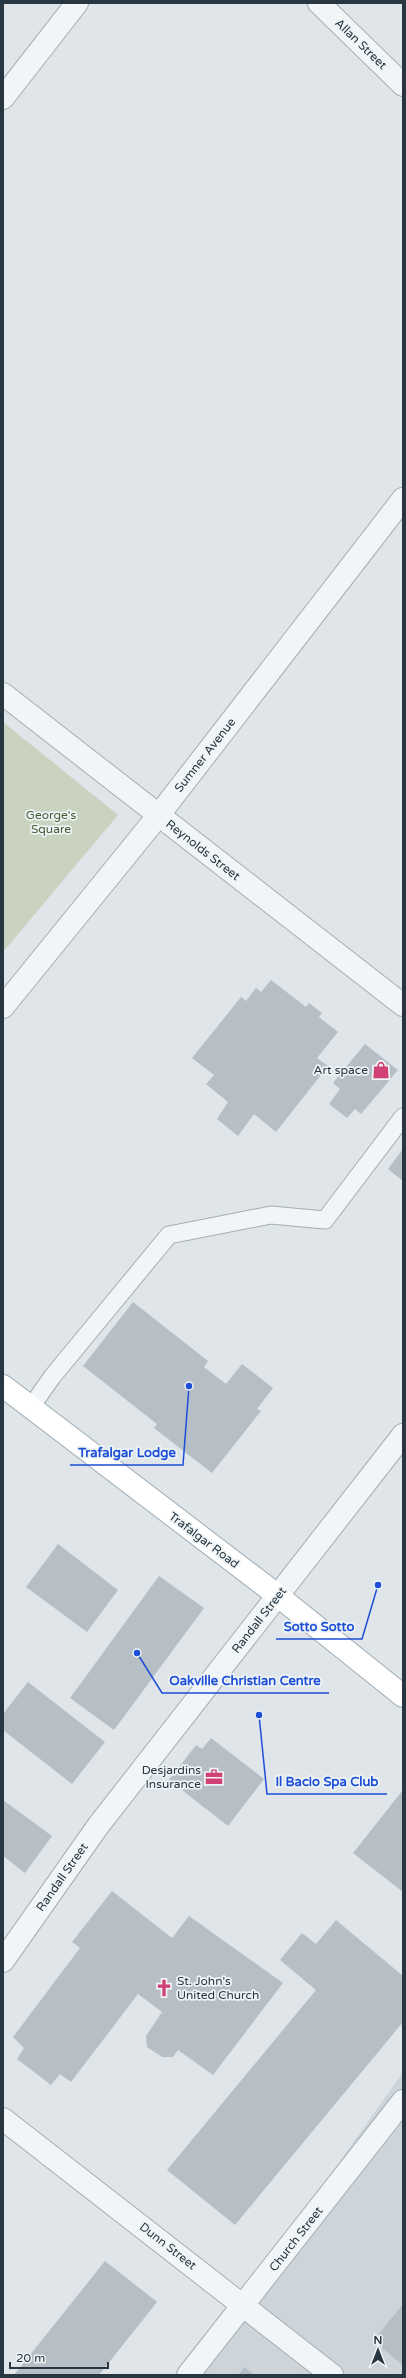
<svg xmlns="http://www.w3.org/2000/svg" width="406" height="2378" font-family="'Varela Round',sans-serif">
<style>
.built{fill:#cdd5db}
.green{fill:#c9d3c0}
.building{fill:#b6bfc6}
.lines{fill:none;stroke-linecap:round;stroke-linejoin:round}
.service-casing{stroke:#a4adb3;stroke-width:19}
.minor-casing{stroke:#a4adb3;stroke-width:24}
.tertiary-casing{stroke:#a4adb3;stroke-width:24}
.primary-casing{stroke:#9eacb5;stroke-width:24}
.service{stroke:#f2f5f7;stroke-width:17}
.minor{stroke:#f2f5f7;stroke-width:22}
.tertiary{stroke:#f2f5f7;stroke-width:22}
.primary{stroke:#fff;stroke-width:22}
.labels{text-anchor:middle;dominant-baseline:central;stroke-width:3.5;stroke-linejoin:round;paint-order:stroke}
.street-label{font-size:12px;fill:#283641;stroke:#eff4f6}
.park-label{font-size:12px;fill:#445d35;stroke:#eff4f6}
.poi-label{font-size:12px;fill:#283641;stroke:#eff4f6;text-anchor:end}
.leader{fill:none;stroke:#1d4ed8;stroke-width:1.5}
.callout-dot{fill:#1d4ed8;stroke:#eff4f6;stroke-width:1.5}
.callout-label{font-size:13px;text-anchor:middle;font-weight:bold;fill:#1d4ed8;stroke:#eff4f6;stroke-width:3.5;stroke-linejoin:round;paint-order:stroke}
</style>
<rect width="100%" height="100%" fill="#dfe5e9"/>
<!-- built -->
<path class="built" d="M403,2072V2375H189Z"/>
<!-- green -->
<path class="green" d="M3,722L118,815L3,952Z"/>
<!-- building -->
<path class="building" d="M271,980L306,1007L309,1003L322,1013L319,1017L338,1032L317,1058L328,1066L276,1132L254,1114L238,1136L217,1119L228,1102L206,1084L214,1075L192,1058L241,997L246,1001L256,988L261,992Z
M365,1044L398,1070L361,1114L355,1109L347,1118L329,1104L340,1089L333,1083Z
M403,1149V1181L388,1169Z
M133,1302L208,1361L204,1367L226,1384L242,1364L273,1388L257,1409L261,1411L212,1473L154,1428L157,1424L83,1366Z
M58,1544L118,1590L87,1632L26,1587Z
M159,1576L204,1608L114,1730L70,1698Z
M28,1682L105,1742L72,1784L3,1730V1714Z
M211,1738L264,1779L228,1826L169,1780L196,1745L202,1749Z
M403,1790V1892L353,1853Z
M3,1800L52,1836L25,1873L3,1856Z
M112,1891L172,1938L189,1916L283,1983L213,2075L178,2050L173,2057H162L147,2047L146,2036L162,2012L138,1994L71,2082L60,2074L51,2085L17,2059L24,2048L13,2037L80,1948L72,1942Z
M336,1920L403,1976V2022L235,2225L167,2170L316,1990L280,1960L302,1933L316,1944Z
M105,2261L157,2302L99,2375H14Z
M403,2304V2365L373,2341Z
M244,2367L255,2375H239Z"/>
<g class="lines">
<!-- service casing -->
<g class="service-casing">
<path id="service" d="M31,1407L52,1377L169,1235L271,1215L325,1220L403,1117"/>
</g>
<!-- minor casing -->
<g class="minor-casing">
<path id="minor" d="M3,98L77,3
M3,694L403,1005
M3,1007L158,816L403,499
M3,2119L332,2375"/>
</g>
<!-- tertiary casing -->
<g class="tertiary-casing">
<path id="tertiary" d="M319,3L403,85
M3,1961L98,1826L403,1435
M188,2375L403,2101"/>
</g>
<!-- primary casing -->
<g class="primary-casing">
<path id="primary" d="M3,1386L277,1595L403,1696"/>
</g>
<!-- service -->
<use href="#service" class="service"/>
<!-- minor -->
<use href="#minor" class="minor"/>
<!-- tertiary -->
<use href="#tertiary" class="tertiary"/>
<!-- primary -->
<use href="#primary" class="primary"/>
</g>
<!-- icons -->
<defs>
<g id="shop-bare" transform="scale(1.38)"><path d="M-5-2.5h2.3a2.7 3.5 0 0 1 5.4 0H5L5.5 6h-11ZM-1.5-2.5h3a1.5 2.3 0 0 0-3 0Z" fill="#d24173" stroke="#eff4f6" stroke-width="2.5" paint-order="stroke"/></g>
<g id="office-bare" transform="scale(1.38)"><path d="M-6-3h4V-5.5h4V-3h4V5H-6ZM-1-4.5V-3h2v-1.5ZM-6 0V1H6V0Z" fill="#d24173" stroke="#eff4f6" stroke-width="2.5" paint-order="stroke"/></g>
<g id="church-bare" transform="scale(1.38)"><path d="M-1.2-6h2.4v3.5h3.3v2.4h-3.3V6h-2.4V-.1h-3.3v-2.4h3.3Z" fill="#d24173" stroke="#eff4f6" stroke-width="2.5" paint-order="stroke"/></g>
</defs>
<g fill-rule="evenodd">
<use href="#shop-bare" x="381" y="1070"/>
<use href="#office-bare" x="214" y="1777"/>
<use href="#church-bare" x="164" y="1988"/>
</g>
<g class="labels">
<!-- street labels -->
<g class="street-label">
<text transform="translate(361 44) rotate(44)">Allan Street</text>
<text transform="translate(205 755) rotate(-52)">Sumner Avenue</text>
<text transform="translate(203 850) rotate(38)">Reynolds Street</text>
<text transform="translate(204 1540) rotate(37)">Trafalgar Road</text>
<text transform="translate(259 1620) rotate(-52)">Randall Street</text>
<text transform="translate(62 1877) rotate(-55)">Randall Street</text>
<text transform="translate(296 2239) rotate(-52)">Church Street</text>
<text transform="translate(168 2246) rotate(38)">Dunn Street</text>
</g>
<!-- park labels -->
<g class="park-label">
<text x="51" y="815">George's<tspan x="51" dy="14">Square</tspan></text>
</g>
<!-- poi labels -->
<g class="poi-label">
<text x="368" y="1070">Art space</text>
<text x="201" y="1770">Desjardins<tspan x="201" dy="14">Insurance</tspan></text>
<text x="177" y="1981" text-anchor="start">St. John's<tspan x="177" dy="14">United Church</tspan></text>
</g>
</g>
<!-- callouts -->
<path class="leader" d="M189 1386L183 1465H70M378 1585L362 1639H276M137 1653L162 1693H329M259 1715L267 1794H387"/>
<g class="callout-dot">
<circle cx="189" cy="1386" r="4"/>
<circle cx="378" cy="1585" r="4"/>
<circle cx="137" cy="1653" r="4"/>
<circle cx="259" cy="1715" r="4"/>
</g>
<g class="callout-label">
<text x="127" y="1457">Trafalgar Lodge</text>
<text x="319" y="1631">Sotto Sotto</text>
<text x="245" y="1685">Oakville Christian Centre</text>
<text x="327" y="1786">Il Bacio Spa Club</text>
</g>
<!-- border -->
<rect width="406" height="2378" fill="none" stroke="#283641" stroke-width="8"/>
<!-- north arrow -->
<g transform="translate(378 2350)" stroke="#eff4f6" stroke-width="3" paint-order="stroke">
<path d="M0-3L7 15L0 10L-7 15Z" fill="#283641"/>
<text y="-6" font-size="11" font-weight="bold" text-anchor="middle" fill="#283641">N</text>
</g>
<!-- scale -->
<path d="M10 2362v6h98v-6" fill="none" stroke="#283641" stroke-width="2"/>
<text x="16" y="2362" font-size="12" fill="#283641" stroke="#eff4f6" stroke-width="3" paint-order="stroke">20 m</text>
</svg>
